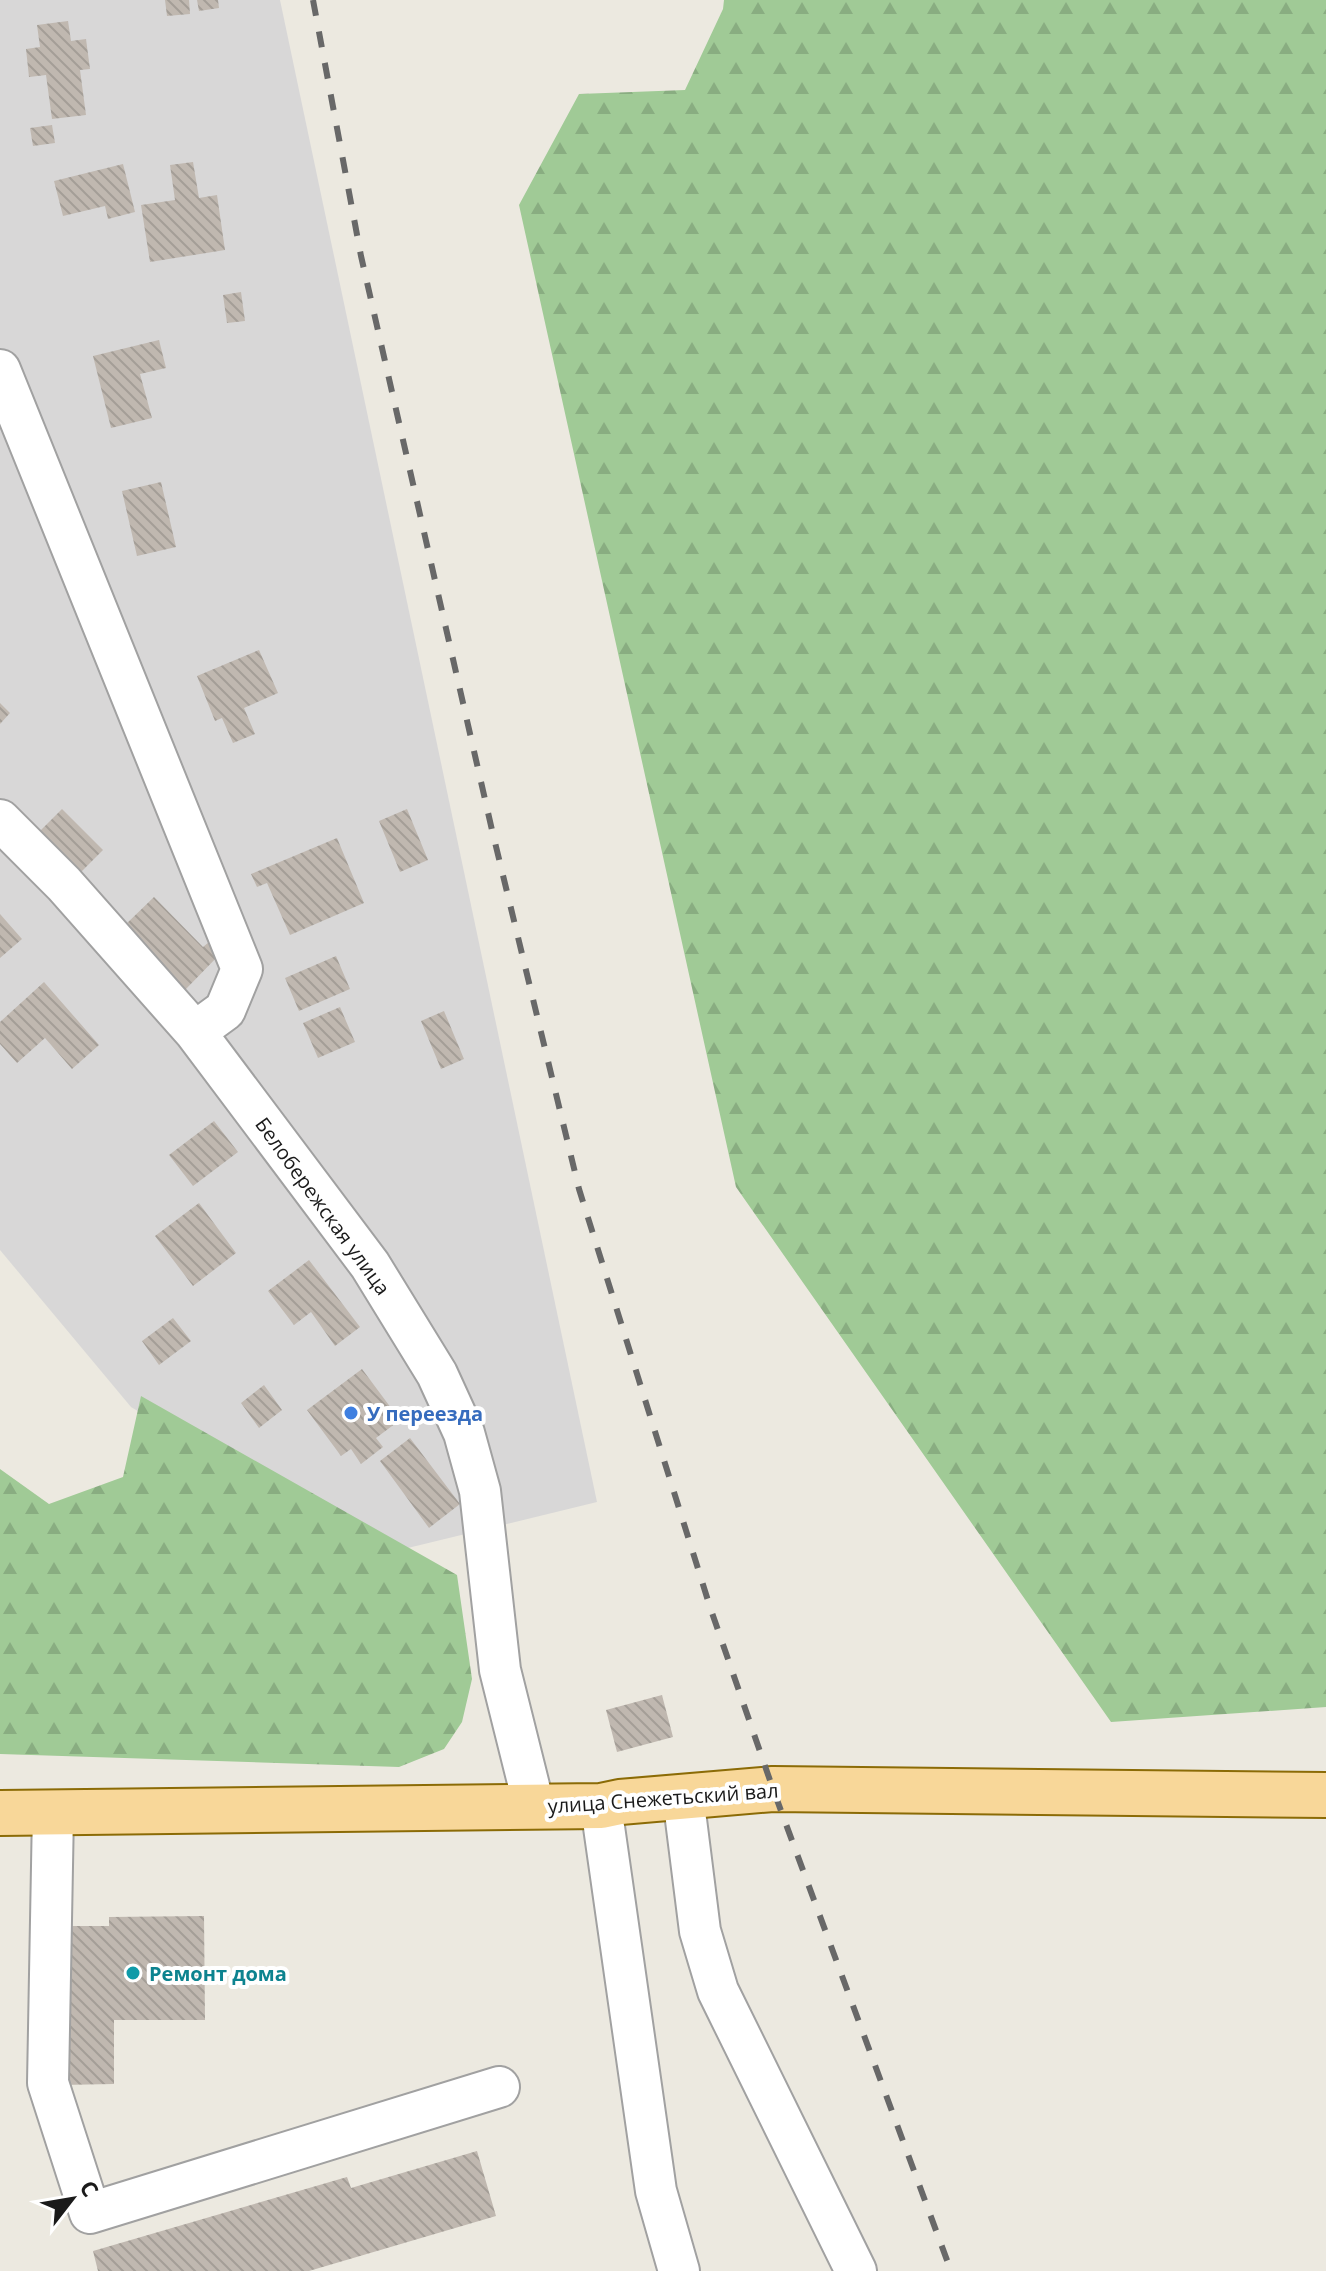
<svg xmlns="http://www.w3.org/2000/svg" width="1326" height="2271" font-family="'Open Sans',sans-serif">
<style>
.residential{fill:#d8d7d7}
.forest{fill:url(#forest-firs)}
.building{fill:url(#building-back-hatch)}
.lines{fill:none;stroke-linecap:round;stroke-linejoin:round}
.minor-casing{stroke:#a1a1a1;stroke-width:44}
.major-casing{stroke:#8b6b06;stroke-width:48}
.minor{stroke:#fff;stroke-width:40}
.major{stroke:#f8d799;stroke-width:44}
.rail{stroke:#686868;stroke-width:6;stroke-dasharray:16 16;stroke-linecap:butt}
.shop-dot{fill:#3f7fe0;stroke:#fff;stroke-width:3}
.culture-dot{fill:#0f9aa8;stroke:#fff;stroke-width:3}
.labels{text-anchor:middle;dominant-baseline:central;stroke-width:8;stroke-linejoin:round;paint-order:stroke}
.street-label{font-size:20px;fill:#1a1a1a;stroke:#fff}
.shop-label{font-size:20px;font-weight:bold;fill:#366cbe;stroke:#fff;text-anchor:start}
.culture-label{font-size:20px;font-weight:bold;fill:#0d838f;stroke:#fff;text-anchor:start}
</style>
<defs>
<pattern id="forest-firs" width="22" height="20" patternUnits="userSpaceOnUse" patternTransform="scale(2)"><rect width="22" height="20" fill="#a0ca96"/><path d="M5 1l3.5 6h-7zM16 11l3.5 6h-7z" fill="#89ad81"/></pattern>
<pattern id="building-back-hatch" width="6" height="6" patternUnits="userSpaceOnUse" patternTransform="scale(2)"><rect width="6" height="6" fill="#c0b8b0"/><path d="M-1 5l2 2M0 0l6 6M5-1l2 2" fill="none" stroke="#a49e97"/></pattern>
</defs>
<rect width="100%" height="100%" fill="#ece9e0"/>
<!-- residential -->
<path class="residential" d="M0,0H280L597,1502L379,1555L131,1407L0,1250Z"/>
<!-- forest -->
<path class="forest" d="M724,0H1326V1707L1111,1722L736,1187L519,205L579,94L685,90L723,9Z
M141,1396L457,1575L472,1679L462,1722L444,1749L399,1767L0,1754V1469L49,1504L123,1477Z"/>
<!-- building -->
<path class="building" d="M165,0H189L190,14L167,16Z
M197,0H218L219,8L199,11Z
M68,21L71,41L86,39L90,69L80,70L86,115L52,119L46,75L29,77L26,49L40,47L37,25Z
M52,125L55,143L33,146L30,128Z
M193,162L199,198L217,195L225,250L150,262L141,205L175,200L170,165Z
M123,164L135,212L108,219L105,206L63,216L54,181Z
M241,292L245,321L227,323L223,295Z
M159,340L166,368L140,374L152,418L111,428L93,356Z
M161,482L176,547L137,556L122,491Z
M259,650L278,693L244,708L255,734L233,743L222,718L215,721L197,676Z
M0,703L10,713L0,724Z
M62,809L103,850L81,872L40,831Z
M407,809L428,860L400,872L379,821Z
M337,838L364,903L290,935L267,883L257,887L251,874Z
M154,897L203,947L209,942L220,954L185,990L123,927Z
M0,914L22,939L0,958Z
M336,956L350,989L299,1011L285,978Z
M44,982L99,1045L72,1069L45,1038L17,1063L0,1044V1022Z
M340,1007L355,1042L318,1058L303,1023Z
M444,1011L464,1059L441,1069L421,1021Z
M214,1121L238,1152L193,1186L169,1155Z
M199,1203L236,1253L193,1286L155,1236Z
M309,1260L360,1327L335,1346L311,1312L294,1325L268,1291Z
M173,1318L191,1341L159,1365L142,1341Z
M362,1369L400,1420L376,1438L383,1447L361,1464L351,1449L341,1456L307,1410Z
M264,1385L282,1410L259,1428L241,1403Z
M410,1438L460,1504L429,1528L380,1461Z
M662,1695L673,1737L617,1752L606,1710Z
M204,1916L205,2020H114V2084L61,2085L60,1926H109V1917Z
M477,2151L496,2216L309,2271H98L93,2251L347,2177L351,2188Z"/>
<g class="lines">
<!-- minor casing -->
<g class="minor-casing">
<path id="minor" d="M0,370L242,969L225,1010L195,1032
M0,820L64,884L195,1032L370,1265L437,1374L464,1433L480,1491L500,1670L534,1806
M683,1796L700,1931L718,1991L856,2271
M601,1806L656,2191L679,2271
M53,1812L48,2083L90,2213L499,2087"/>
</g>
<!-- major casing -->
<g class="major-casing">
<path id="major" d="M0,1813L601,1806L620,1802L773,1789L1326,1795"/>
</g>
<!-- minor -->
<use href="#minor" class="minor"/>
<!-- major -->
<use href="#major" class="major"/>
<!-- rail -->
<path class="rail" d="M313,0L361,256L492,830L579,1189L710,1607L773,1789L951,2271"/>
</g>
<!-- markers -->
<circle class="shop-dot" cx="351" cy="1413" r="8"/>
<circle class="culture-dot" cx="133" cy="1973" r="8"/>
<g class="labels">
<!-- street labels -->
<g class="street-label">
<text transform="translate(323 1206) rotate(54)">Белобережская улица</text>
<text transform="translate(663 1798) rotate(-4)">улица Снежетьский вал</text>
</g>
<!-- shop labels -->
<g class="shop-label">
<text x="367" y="1413">У переезда</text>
</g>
<!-- culture labels -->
<g class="culture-label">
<text x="149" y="1973">Ремонт дома</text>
</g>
</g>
<!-- north arrow -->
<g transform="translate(72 2199) rotate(59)" stroke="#ffffff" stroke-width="6" paint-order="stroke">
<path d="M0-6L14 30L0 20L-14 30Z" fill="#1a1a1a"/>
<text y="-12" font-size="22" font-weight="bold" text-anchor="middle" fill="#1a1a1a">С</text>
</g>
</svg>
